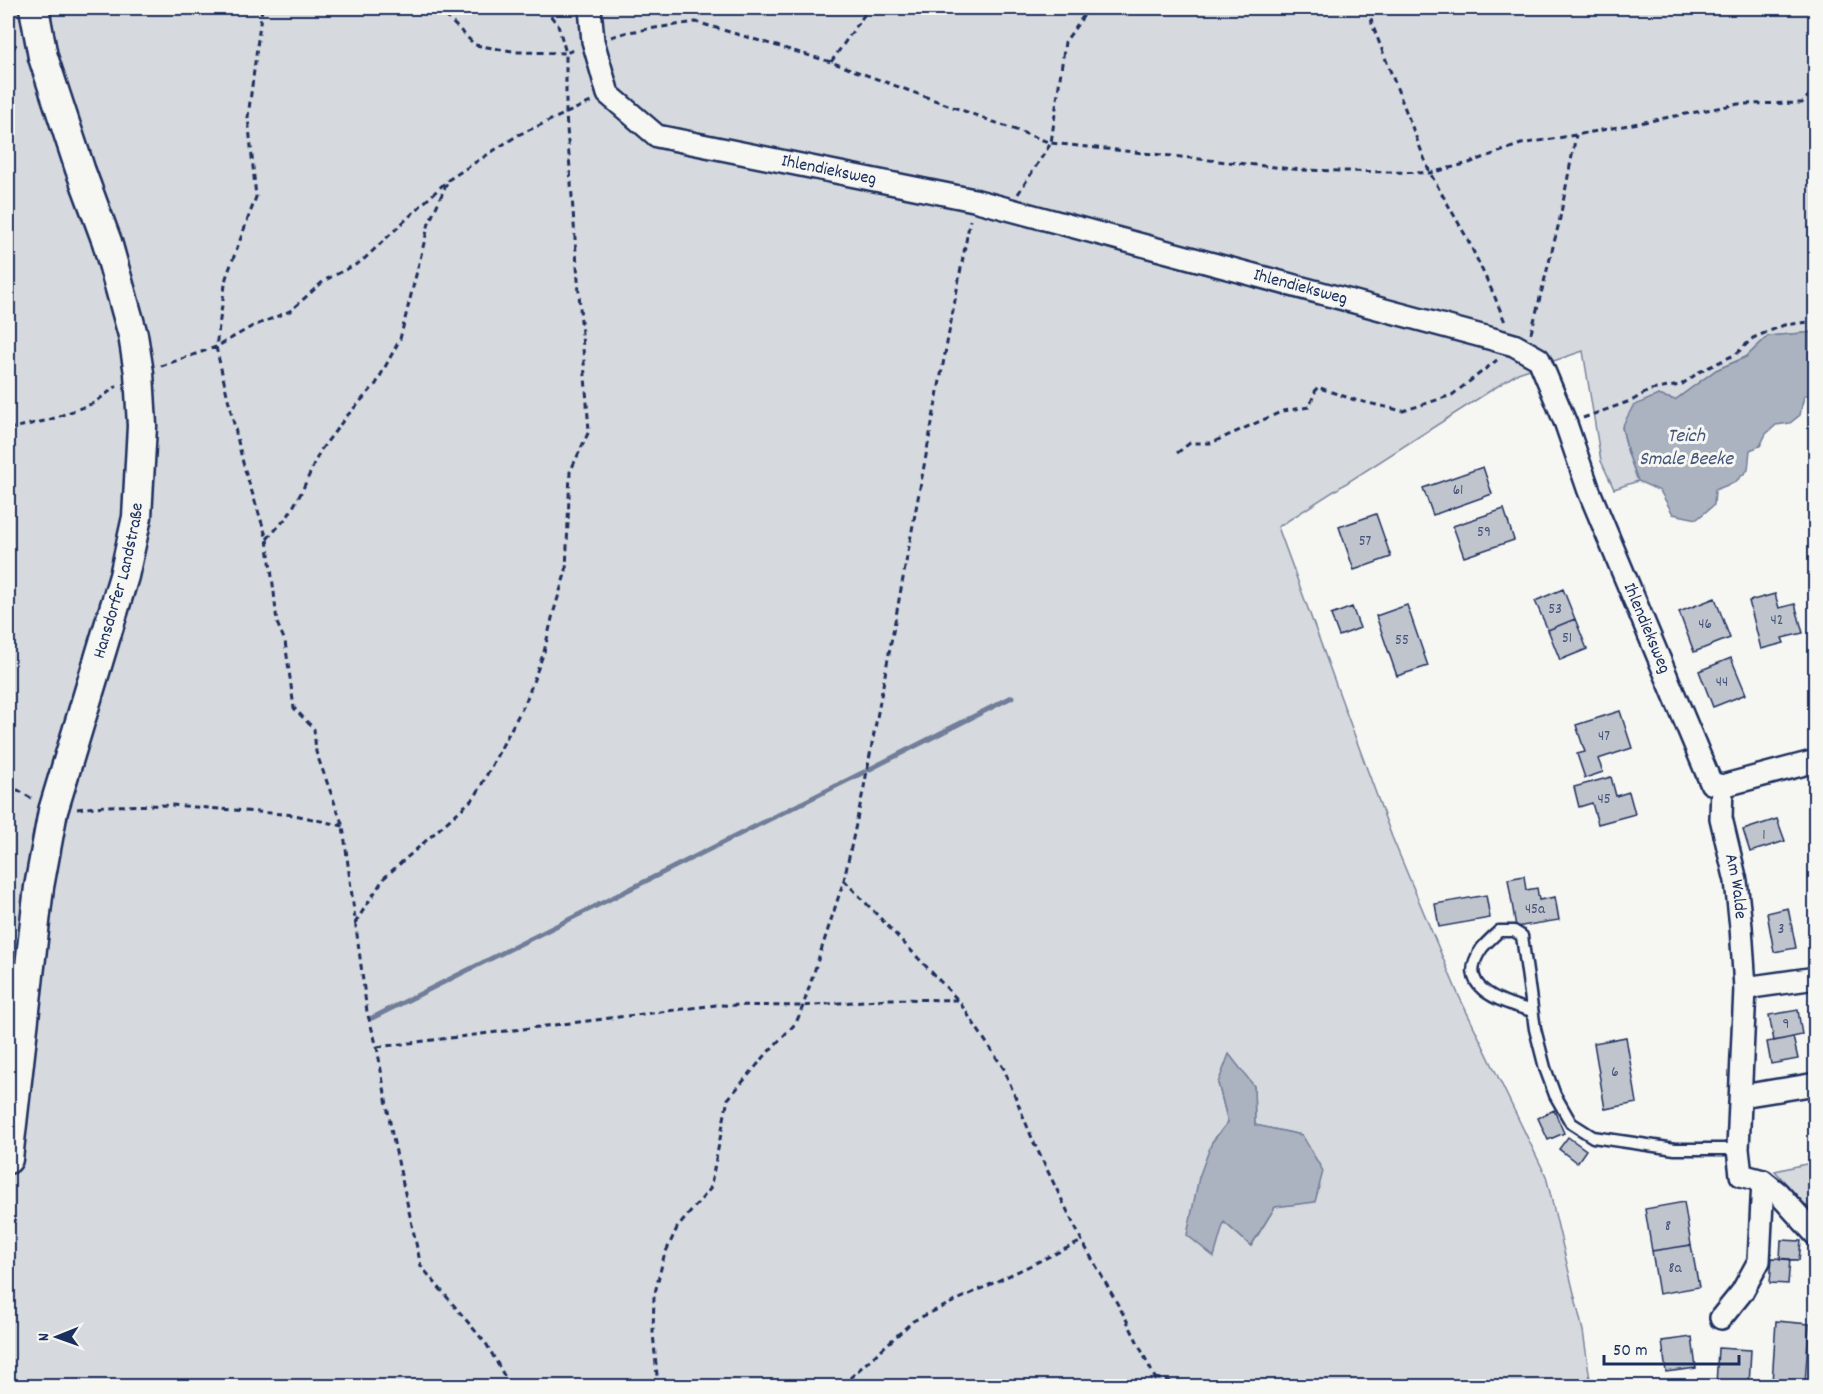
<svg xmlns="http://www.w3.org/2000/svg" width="1823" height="1394" font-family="Dekko,sans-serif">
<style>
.green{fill:#d6d9dd;stroke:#78849e;stroke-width:1.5;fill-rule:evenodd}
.water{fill:#abb2c0;stroke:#717e99;stroke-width:1.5}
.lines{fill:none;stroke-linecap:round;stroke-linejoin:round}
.stream{stroke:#717e99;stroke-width:5}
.building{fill:#c0c4cd;stroke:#1b2f5e;stroke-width:1.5}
.lane-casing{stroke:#1b2f5e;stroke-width:15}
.street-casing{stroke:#1b2f5e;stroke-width:26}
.secondary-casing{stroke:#1b2f5e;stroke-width:33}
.path{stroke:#1b2f5e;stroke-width:3;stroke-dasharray:6 4.5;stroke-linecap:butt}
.lane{stroke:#f6f6f2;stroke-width:10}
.street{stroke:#f6f6f2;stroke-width:21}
.secondary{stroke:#f6f6f2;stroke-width:28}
.labels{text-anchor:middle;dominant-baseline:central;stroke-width:6;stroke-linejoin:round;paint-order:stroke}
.number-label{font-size:15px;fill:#44547a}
.street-label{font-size:18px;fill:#1b2f5e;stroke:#f6f6f2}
.water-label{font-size:20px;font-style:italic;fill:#46567b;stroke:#f6f6f2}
</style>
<rect width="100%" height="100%" fill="#f6f6f2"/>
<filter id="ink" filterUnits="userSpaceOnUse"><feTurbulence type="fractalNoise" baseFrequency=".0167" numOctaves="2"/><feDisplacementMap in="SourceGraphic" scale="12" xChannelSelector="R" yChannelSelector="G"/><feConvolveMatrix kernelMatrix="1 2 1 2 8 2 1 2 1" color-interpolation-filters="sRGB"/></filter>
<g filter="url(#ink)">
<!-- green -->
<path class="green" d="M8,8H1815V332L1768,336L1746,357L1716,370L1675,400L1658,395L1622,427L1628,453L1638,481L1614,489L1601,461L1583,351L1518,373L1278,527L1392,837L1458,994L1546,1176L1583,1331L1591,1386H8ZM1218,1083L1254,1086L1255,1125L1302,1135L1275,1207L1251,1246L1224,1222L1212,1142L1228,1122Z
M1815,1162H1816L1815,1216L1775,1171Z"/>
<!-- water -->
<path class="water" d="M1815,332V394L1804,396L1800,415L1790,423L1776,425L1766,434L1760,446L1750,450L1748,470L1735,482L1715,490L1714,505L1697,519L1673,514L1660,491L1638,481L1628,453L1622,427L1633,406L1658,395L1675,400L1716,370L1746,357L1768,336Z
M1229,1054L1254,1086L1255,1125L1302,1135L1323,1171L1315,1202L1275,1207L1251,1246L1224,1222L1214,1257L1187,1235L1199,1177L1212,1142L1228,1122L1218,1083Z"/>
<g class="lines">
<!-- stream -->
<path class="stream" d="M868,770L1012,697
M372,1018L864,772"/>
</g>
<!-- building -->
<path class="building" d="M1483,467L1492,494L1433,515L1423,488Z
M1504,509L1514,540L1464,557L1453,526Z
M1376,514L1391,557L1354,570L1339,527Z
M1563,589L1575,619L1548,630L1535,601Z
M1775,594L1779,608L1795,604L1803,633L1782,638L1784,643L1761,649L1749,601Z
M1715,598L1730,638L1694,652L1679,612Z
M1407,605L1428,666L1397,676L1376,616Z
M1352,607L1360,628L1339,636L1331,615Z
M1575,619L1587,649L1560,660L1548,630Z
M1731,658L1746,694L1713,707L1699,671Z
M1620,711L1632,748L1598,759L1603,772L1585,778L1577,754L1585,752L1576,725Z
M1611,777L1616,796L1629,792L1635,814L1598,824L1592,803L1579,807L1574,787Z
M1777,819L1785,841L1750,852L1743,830Z
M1524,876L1526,890L1537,888L1539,900L1555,897L1559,920L1516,927L1508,879Z
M1486,895L1490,918L1439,927L1435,904Z
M1788,908L1796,948L1774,952L1767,913Z
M1798,1010L1802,1035L1774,1041L1769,1015Z
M1626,1037L1637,1103L1605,1109L1594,1043Z
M1793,1037L1798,1059L1771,1064L1767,1042Z
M1554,1110L1564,1133L1548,1140L1538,1118Z
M1568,1137L1586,1150L1577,1163L1559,1149Z
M1684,1202L1691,1245L1652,1251L1645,1209Z
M1781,1240L1801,1241L1799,1260L1780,1259Z
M1691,1245L1699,1287L1659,1294L1652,1251Z
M1772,1258L1790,1259L1788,1284L1770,1283Z
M1776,1321L1809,1324L1805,1385L1772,1383Z
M1692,1337L1696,1368L1666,1372L1662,1341Z
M1718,1348L1751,1350L1749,1386H1716Z"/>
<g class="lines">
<!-- lane casing -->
<g class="lane-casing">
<path id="lane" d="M1532,1011C1503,1002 1453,989 1482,948C1487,942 1494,936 1499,931H1514L1522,936L1535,1029L1545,1068L1555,1095L1571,1123L1593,1137L1675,1149H1738"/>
</g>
<!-- street casing -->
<g class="street-casing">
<g id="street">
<path id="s1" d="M590,8L593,41L608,94L657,136L974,200L1489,338L1514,345L1539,359L1566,424L1589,491L1711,783L1722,786L1816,761"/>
<path id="s2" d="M1722,786L1721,818L1736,881L1741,927L1745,988L1738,1149L1741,1175L1763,1181L1778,1193L1816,1235"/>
<path d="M1745,988L1816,978"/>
<path d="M1742,1096L1816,1084"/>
<path d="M1721,1318L1742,1292L1759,1261L1763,1181"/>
</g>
</g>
<!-- secondary casing -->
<g class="secondary-casing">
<g id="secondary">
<path id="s3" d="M8,1159L39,887L53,811L124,576L137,517L142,426L139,373L133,335L107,242L80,169L43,57L34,8"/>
</g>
</g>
<!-- path -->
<path class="path" d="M262,8L248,117L256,197L226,278L216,347L244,467L267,539L274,592L277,623L285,641L294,708L314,729L316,752L343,826L367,1012L377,1047L392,1134L421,1266L487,1345L510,1386
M438,8L475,45L518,52L566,53L558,25L544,8
M1370,8L1372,24L1430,173L1467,238L1494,295L1505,322
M611,37L628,32L696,22L831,62L1051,143L1302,170L1430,173L1469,163L1521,144L1576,135L1738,104L1802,103L1816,88
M8,58L16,44
M831,62L869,8
M1018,194L1051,143L1065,42L1089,8
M1531,333L1559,223L1576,135
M161,366L216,347L251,327L290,311L325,280L361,262L448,180L518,135L593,101
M1583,418L1633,400L1650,390L1681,385L1699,372L1736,354L1753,338L1784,325L1816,321
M8,429L49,420L94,403L117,386
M1177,453L1190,443H1211L1283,411L1309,407L1317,387L1355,400L1403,411L1452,395L1497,360
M267,539L288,516L301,493L320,451L346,417L376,384L400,339L429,223L447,183
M8,784L34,800
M77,809L105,806L171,805L295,815L343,826
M844,880L958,1000
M355,923L384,878L475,797L526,701L544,652L553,614L566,571L570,472L589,431L566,114V53L576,49
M377,1047L716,1005L803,1006L888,999L958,1000L1004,1069L1034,1143L1082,1241L1126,1319L1155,1378L1157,1386
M1155,1378L1190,1386
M658,1386L653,1333L654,1297L664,1256L677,1228L710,1189L728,1099L770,1050L796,1023L803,1006L844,880L864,787L970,220
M843,1386L851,1377L913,1321L1082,1241"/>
<!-- lane -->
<use href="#lane" class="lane"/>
<!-- street -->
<use href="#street" class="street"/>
<!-- secondary -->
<use href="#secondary" class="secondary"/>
</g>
</g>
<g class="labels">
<!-- number labels -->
<g class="number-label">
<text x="1458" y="491">61</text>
<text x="1484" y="533">59</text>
<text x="1365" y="542">57</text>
<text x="1555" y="610">53</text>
<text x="1777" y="621">42</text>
<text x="1705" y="625">46</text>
<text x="1567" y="639">51</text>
<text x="1402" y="641">55</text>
<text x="1722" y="683">44</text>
<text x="1604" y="737">47</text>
<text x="1604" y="800">45</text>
<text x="1764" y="836">1</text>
<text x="1535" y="910">45a</text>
<text x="1781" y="930">3</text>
<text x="1786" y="1025">9</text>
<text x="1615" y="1073">6</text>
<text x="1668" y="1227">8</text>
<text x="1675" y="1269">8a</text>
</g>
<!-- street labels -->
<g class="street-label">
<text stroke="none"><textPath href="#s1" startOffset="328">Ihlendieksweg</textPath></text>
<text stroke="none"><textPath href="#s1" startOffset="814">Ihlendieksweg</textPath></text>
<text stroke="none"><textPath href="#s3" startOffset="591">Hansdorfer Landstraße</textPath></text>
<text stroke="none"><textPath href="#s1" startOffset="1354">Ihlendieksweg</textPath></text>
<text stroke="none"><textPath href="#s2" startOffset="102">Am Walde</textPath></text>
</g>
<!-- water labels -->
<g class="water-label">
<text x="1686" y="437">Teich<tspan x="1686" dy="23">Smale Beeke</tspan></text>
</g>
</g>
<!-- margin -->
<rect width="1823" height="1394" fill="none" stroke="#f6f6f2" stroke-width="30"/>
<rect x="15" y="15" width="1793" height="1364" fill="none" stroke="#1b2f5e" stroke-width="2" filter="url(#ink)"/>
<!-- north arrow -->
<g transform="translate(57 1337) rotate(269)" stroke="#f6f6f2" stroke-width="4.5" paint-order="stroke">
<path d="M0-4.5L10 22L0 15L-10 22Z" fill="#1b2f5e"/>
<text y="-9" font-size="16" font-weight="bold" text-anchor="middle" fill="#1b2f5e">N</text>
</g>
<!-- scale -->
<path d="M1604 1355v9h135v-9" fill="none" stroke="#1b2f5e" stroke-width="3"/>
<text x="1613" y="1355" font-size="18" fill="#1b2f5e" stroke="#f6f6f2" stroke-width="4.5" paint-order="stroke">50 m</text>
</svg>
